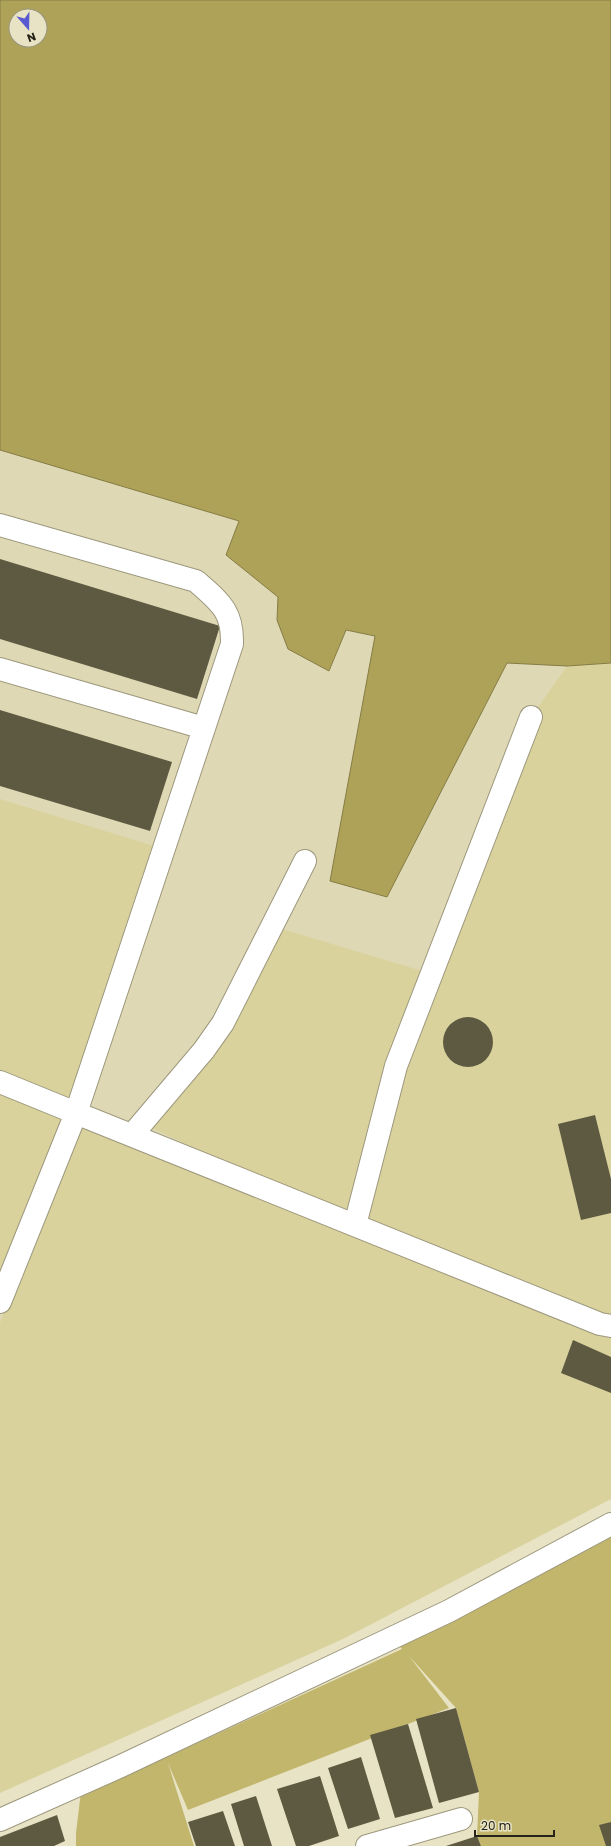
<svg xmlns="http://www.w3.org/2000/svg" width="611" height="1846" font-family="Poppins,sans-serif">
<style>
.built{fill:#ded8b4}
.green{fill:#dad29d}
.forest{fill:#c2b66c}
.water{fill:#aea258;stroke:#857c45;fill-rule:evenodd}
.building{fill:#5e5a41}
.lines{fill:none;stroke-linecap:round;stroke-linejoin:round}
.minor-casing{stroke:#9d987d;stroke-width:24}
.minor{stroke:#fff;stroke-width:22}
</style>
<rect width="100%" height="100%" fill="#e8e3c5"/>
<!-- built -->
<path class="built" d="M0,450L239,521L226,555L278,597L277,620L330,671L346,630L375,636L331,881L387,897L507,663L567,666L611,663L0,1777Z"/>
<!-- green -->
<path class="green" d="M611,663V1323L346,1222L142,1123L204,1050L272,926L432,974L531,717L567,666Z
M0,799L164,849L79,1103L0,1075Z
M0,1089L65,1115L0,1281Z
M81,1122L611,1333V1499L343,1639L0,1793V1323Z"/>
<!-- forest -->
<path class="forest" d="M611,1524V1846H481L477,1836L479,1792L456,1708L409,1656L449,1708L188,1810L168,1763L194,1846H76V1833L82,1783L163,1746L167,1757L402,1649L393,1638Z"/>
<!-- water -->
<path class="water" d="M0,0H611V663L567,666L507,663L387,897L330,881L375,636L346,630L329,671L288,649L277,620L278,597L226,555L239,521L0,450ZM16,16H40V40H16Z"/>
<!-- building -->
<path class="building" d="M0,559L220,626L197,699L0,639Z
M0,710L172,762L150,831L0,786Z
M443 1042a25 25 0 1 1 50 0a25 25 0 1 1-50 0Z
M595,1115L611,1179V1213L581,1220L558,1124Z
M573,1340L611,1357V1393L561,1373Z
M456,1708L479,1792L439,1803L416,1719Z
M408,1724L433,1808L395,1818L370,1735Z
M361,1757L380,1819L348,1829L328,1768Z
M320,1776L339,1836L309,1846H296L277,1789Z
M256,1796L272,1846H244L231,1804Z
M223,1811L235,1846H196L188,1822Z
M57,1815L65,1841L54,1846H0V1837Z
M611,1822V1846H606L599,1825Z
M477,1836L481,1846H446Z"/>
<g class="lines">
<!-- minor casing -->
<g class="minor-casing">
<path id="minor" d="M0,525L196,581C220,602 233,611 232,644L76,1113L0,1082
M0,669L204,728
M132,1135L204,1050L223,1023L305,861
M355,1225L396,1066L531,717
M0,1302L76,1113L600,1324L611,1326
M0,1820L121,1766L449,1611L611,1524
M367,1846L461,1819"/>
</g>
<!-- minor -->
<use href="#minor" class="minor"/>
</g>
<!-- north arrow -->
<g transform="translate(28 28) rotate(160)"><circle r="19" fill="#e8e3c5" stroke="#9a9680"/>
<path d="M0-3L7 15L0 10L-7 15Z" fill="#595ad1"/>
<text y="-6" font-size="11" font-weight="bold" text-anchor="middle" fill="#252318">N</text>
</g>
<!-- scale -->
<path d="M475 1830v6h79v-6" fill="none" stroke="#252318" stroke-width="2"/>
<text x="481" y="1830" font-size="12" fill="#252318" stroke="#e8e3c5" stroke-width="3" paint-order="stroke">20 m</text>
</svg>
